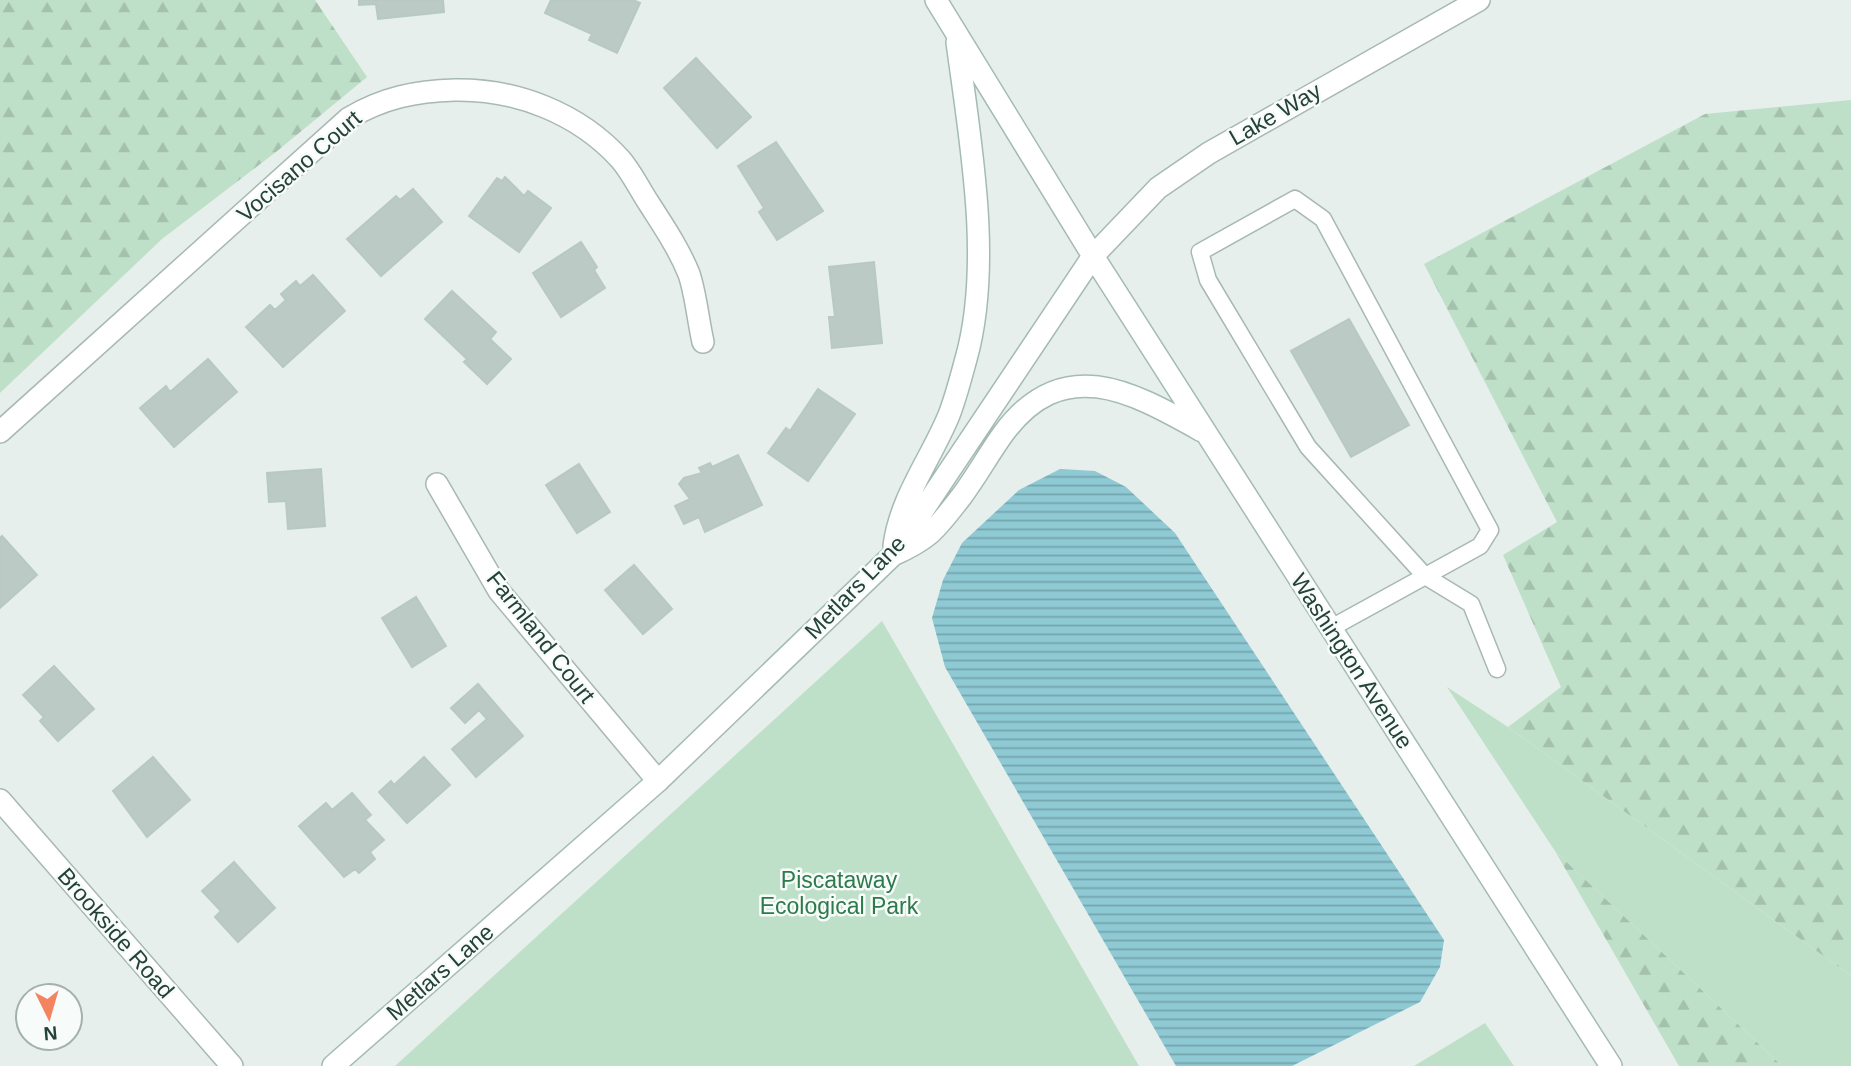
<svg xmlns="http://www.w3.org/2000/svg" width="1851" height="1066" font-family="Arial,sans-serif">
<style>
.green{fill:#bfe0c8}
.forest{fill:url(#forest-firs)}
.water{fill:url(#water-rules)}
.building{fill:#bbcac4;stroke:#b8c9c2;stroke-width:2}
.lines{fill:none;stroke-linecap:round;stroke-linejoin:round}
.lane-casing{stroke:#a8b8b2;stroke-width:19}
.street-casing{stroke:#a8b8b2;stroke-width:24}
.secondary-casing{stroke:#a4bbb3;stroke-width:24}
.lane{stroke:#fff;stroke-width:16}
.street{stroke:#fff;stroke-width:21}
.secondary{stroke:#fff;stroke-width:21}
.labels{text-anchor:middle;dominant-baseline:central;stroke-width:5;stroke-linejoin:round;paint-order:stroke}
.street-label{font-size:23px;fill:#24423a;stroke:#f7fbf9}
.park-label{font-size:23px;fill:#2d7a4b;stroke:#f7fbf9}
</style>
<defs>
<pattern id="forest-firs" width="22" height="20" patternUnits="userSpaceOnUse" patternTransform="scale(1.75)"><rect width="22" height="20" fill="#bfe0c8"/><path d="M5 1l3.5 6h-7zM16 11l3.5 6h-7z" fill="#a4c1ad"/></pattern>
<pattern id="water-rules" width="6" height="5" patternUnits="userSpaceOnUse" patternTransform="scale(1.75)"><rect width="6" height="5" fill="#8ec9d4"/><path d="M0 2.5h6" fill="none" stroke="#74a5ad"/></pattern>
</defs>
<rect width="100%" height="100%" fill="#e6efeb"/>
<!-- green -->
<path class="green" d="M882,621L1139,1066H395Z
M1447,687L1508,727L1851,976V1066H1782L1555,851Z
M1485,1023L1514,1066H1414Z"/>
<!-- forest -->
<path class="forest" d="M0,0H315L367,77L276,152L162,239L0,393Z
M1851,100V976L1508,727L1561,687L1503,555L1557,522L1424,264L1705,114Z
M1555,851L1782,1066H1679Z"/>
<!-- water -->
<path class="water" d="M1060,469L1095,471L1126,487L1175,533L1444,940L1440,967L1420,1002L1292,1066H1176L945,667L932,618L943,580L962,543L1019,490Z"/>
<!-- building -->
<path class="building" d="M359,0H443L444,12L378,19L376,4L359,5Z
M551,0H633L640,3L617,53L589,40L592,34L545,13Z
M696,58L751,117L717,148L664,88Z
M776,142L823,211L777,240L759,212L764,208L738,166Z
M505,177L524,196L528,191L551,208L519,252L469,216L497,178L502,181Z
M413,189L442,222L381,276L347,239L396,196L400,200Z
M581,242L597,267L594,270L605,288L561,317L533,273Z
M874,262L882,343L832,348L829,317H835L829,267Z
M313,275L345,311L283,367L246,327L270,305L275,310L286,300L281,294L296,281L300,286Z
M452,291L496,332L490,339L511,359L487,384L464,362L467,359L425,319Z
M1349,319L1409,425L1351,457L1291,351Z
M208,359L237,392L174,447L140,408L166,386L170,392Z
M818,389L855,414L808,481L768,453L786,428L790,431Z
M738,455L762,505L705,532L699,517L684,524L675,506L690,499L679,484L684,478L702,473L699,468L710,463L712,467Z
M579,464L610,512L577,533L546,485Z
M321,469L325,526L288,529L286,501L269,502L267,473Z
M2,536L37,575L0,608V538Z
M634,565L672,609L643,634L605,590Z
M416,597L446,646L412,667L382,618Z
M54,666L94,709L58,741L40,721L44,717L23,695Z
M478,684L523,736L476,777L452,749L487,719L479,710L465,723L451,708Z
M153,757L190,800L147,837L113,791Z
M424,757L450,785L407,823L379,792L391,781L394,785Z
M352,793L371,815L365,820L384,840L370,852L375,859L359,873L355,869L344,877L299,826L326,803L332,810Z
M234,862L275,908L238,942L215,917L221,911L202,891Z"/>
<g class="lines">
<!-- lane casing -->
<g class="lane-casing">
<path id="lane" d="M1331,628L1480,546L1490,530L1323,219L1295,199L1200,252L1208,280L1308,447L1425,576L1471,604L1497,669"/>
</g>
<!-- street casing -->
<g class="street-casing">
<path id="street" d="M1093,256L1158,188L1209,153L1479,0
M0,432L349,118C383,98 415,91 455,90C516,89 579,113 621,160C632,173 640,190 650,205C664,227 679,249 689,274C696,295 698,320 703,342
M437,484L499,591L658,781
M0,800L232,1066"/>
</g>
<!-- secondary casing -->
<g class="secondary-casing">
<path id="secondary" d="M936,0L1093,256L1611,1066
M894,546C900,498 931,459 949,415C956,397 961,377 966,359C993,263 970,140 957,42
M893,555C931,538 936,529 961,497C976,477 988,455 1003,434C1063,352 1132,392 1202,431
M333,1066L658,781L893,555L1093,256"/>
</g>
<!-- lane -->
<use href="#lane" class="lane"/>
<!-- street -->
<use href="#street" class="street"/>
<!-- secondary -->
<use href="#secondary" class="secondary"/>
</g>
<g class="labels">
<!-- street labels -->
<g class="street-label">
<text transform="translate(1275 114) rotate(-30)">Lake Way</text>
<text transform="translate(299 166) rotate(-41)">Vocisano Court</text>
<text transform="translate(855 587) rotate(-46)">Metlars Lane</text>
<text transform="translate(541 637) rotate(52)">Farmland Court</text>
<text transform="translate(1352 661) rotate(57)">Washington Avenue</text>
<text transform="translate(116 933) rotate(49)">Brookside Road</text>
<text transform="translate(440 972) rotate(-41)">Metlars Lane</text>
</g>
<!-- park labels -->
<g class="park-label">
<text x="839" y="880">Piscataway<tspan x="839" dy="26">Ecological Park</tspan></text>
</g>
</g>
<!-- north arrow -->
<g transform="translate(49 1017) rotate(175)"><circle r="33" fill="#f7fbf9" stroke="#a3b1ad" stroke-width="2"/>
<path d="M0-5L12 26L0 18L-12 26Z" fill="#f4845f"/>
<text y="-10" font-size="19" font-weight="bold" text-anchor="middle" fill="#24423a">N</text>
</g>
</svg>
